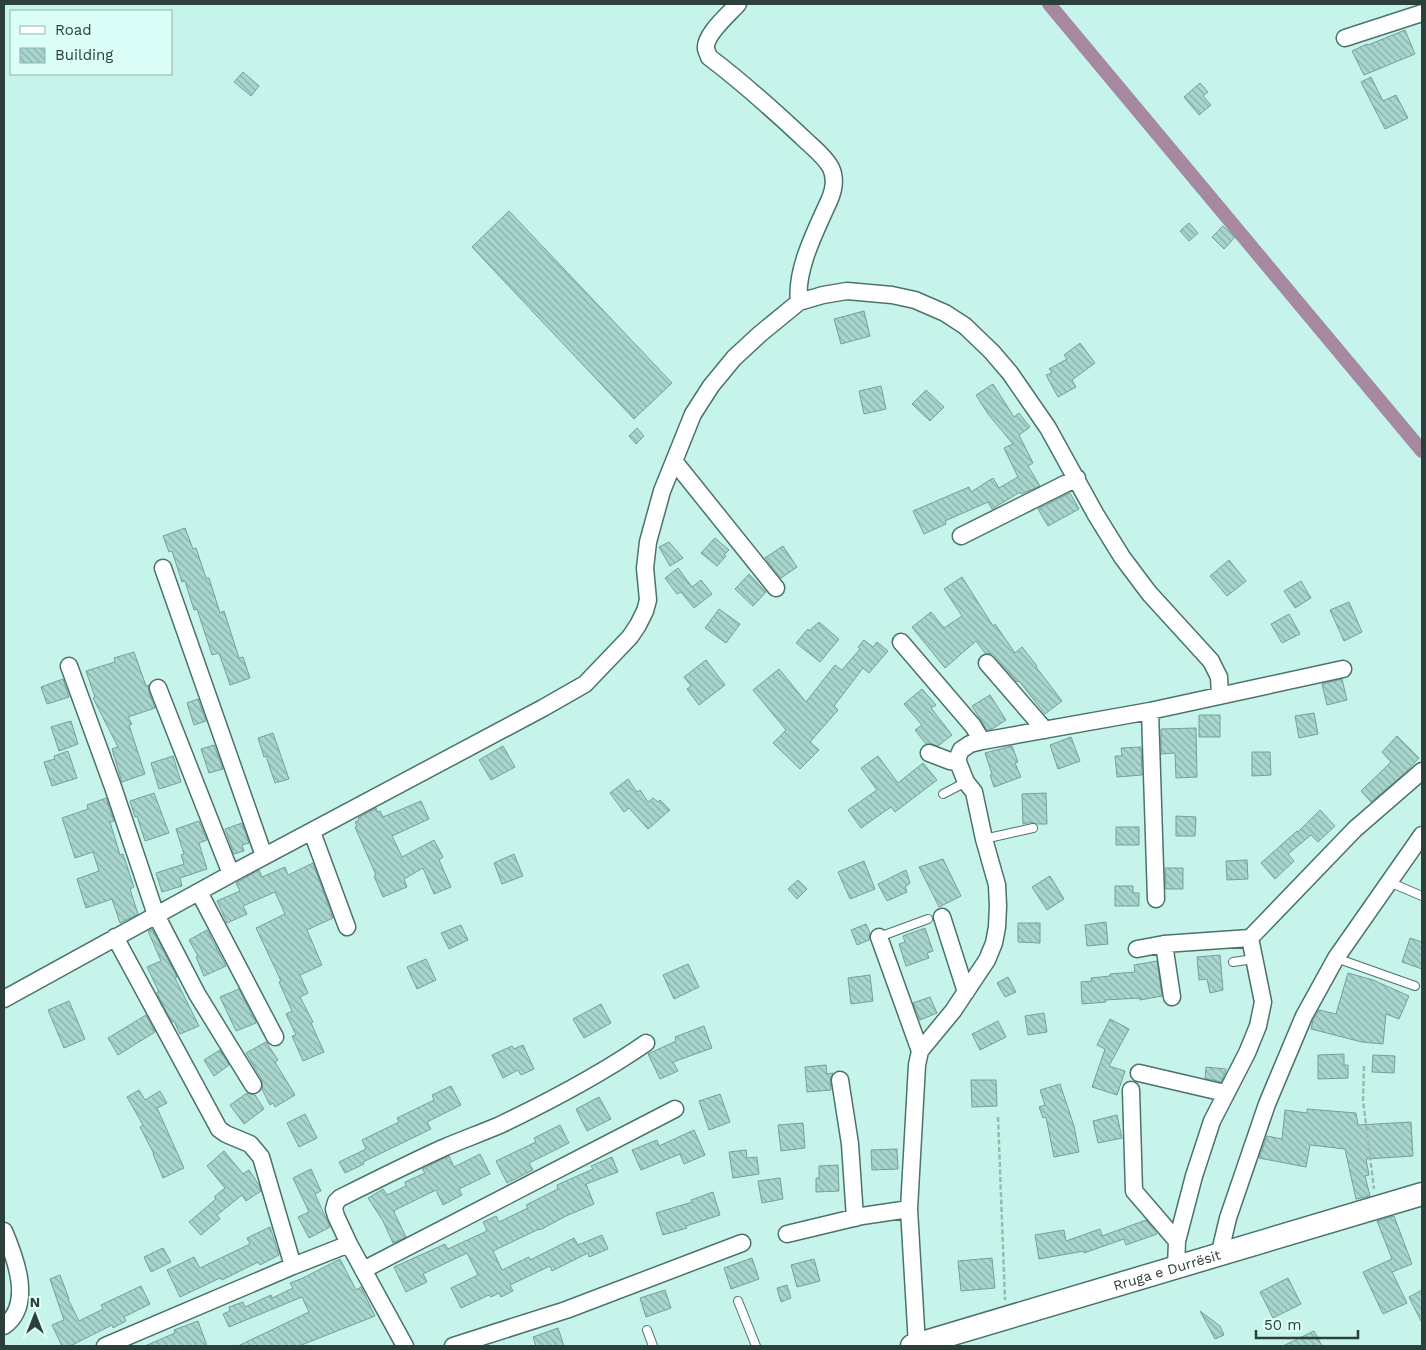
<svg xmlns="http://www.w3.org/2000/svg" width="1426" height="1350" font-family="'Work Sans',sans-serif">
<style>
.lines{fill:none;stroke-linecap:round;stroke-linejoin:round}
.canal{stroke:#a689a1;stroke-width:14}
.building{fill:url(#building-back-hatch);stroke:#76a099}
.service-casing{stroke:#4a736c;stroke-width:10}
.minor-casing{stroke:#4a736c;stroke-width:19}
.secondary-casing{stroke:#4a736c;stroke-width:25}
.path{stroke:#96bbb4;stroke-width:2.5;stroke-dasharray:5 2.5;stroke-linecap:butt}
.service{stroke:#fff;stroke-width:8}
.minor{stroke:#fff;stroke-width:16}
.secondary{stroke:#fff;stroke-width:22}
.labels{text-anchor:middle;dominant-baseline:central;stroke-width:4;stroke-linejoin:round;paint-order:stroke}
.street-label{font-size:14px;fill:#2d3f3b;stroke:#dbfff8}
</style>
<defs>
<pattern id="building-back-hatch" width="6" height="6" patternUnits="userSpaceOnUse" patternTransform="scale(1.25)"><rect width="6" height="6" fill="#a8d6ce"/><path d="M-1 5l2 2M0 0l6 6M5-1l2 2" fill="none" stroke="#89afa8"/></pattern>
</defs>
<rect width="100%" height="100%" fill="#c6f4eb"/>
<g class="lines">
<!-- canal -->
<path class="canal" d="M1049,4L1422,451"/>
</g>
<!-- building -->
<path class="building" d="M1405,30L1415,54L1364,75L1352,51L1367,44L1368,45Z
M243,72L259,86L251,96L234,82Z
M1371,77L1383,101L1396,95L1408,118L1385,129L1361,82Z
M1200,83L1208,92L1203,96L1211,105L1199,115L1184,97Z
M509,211L672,383L634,419L472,247Z
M1189,223L1198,233L1189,241L1180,231Z
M1223,226L1235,237L1224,249L1212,237Z
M864,311L870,336L841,344L834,319Z
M1080,343L1095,363L1072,380L1076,387L1058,397L1046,375L1052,373L1049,369L1067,359L1064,355Z
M993,384L1014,417L1019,413L1030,427L1019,435L1033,463L1028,466L1040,486L1021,494L1020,492L992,509L988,502L945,521L946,524L924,534L913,511L969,487L971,492L993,478L999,488L1018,477L1004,448L1013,444L988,414L976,395Z
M881,386L886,409L864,414L859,391Z
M926,390L944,407L930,421L912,404Z
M637,428L644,436L636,444L629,436Z
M1070,493L1079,509L1048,526L1038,509Z
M185,528L193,549L196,548L206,578H209L220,613L224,611L239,658L243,657L250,678L230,685L219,653L212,655L197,609L194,610L185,581L182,582L172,551L169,552L163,536Z
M715,538L729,550L724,555L726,556L717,566L701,553Z
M669,542L683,558L670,566L659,547Z
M783,546L797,567L781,578L765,558Z
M1229,560L1246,581L1227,596L1210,576Z
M678,568L692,587L701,580L712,594L694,608L681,592L677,594L665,578Z
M749,574L766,592L753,606L735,589Z
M962,577L993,626L995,624L1015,653L1022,647L1037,666L1036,667L1062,701L1045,714L1019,681L1017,682L993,654L985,653L976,641L945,668L912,627L931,612L944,628L962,616L944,589Z
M1301,581L1311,598L1295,608L1284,591Z
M1349,602L1362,632L1344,641L1330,610Z
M719,609L740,624L726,643L705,628Z
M1289,614L1300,634L1282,643L1271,624Z
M819,622L839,639L820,662L796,643L808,629L809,631Z
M864,640L873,647L877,642L888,651L869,673L863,668L834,706L838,710L810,742L819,750L800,769L773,743L786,730L753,690L779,669L806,702L835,665L842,670L860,649L858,647Z
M134,652L146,686L149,685V692L155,708L128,717L132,724L129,725L145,774L122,782L112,749L118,747L93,698L95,697L86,671L115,662L114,658Z
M706,660L725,685L699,705L687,689L691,686L684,677Z
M63,679L69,697L47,704L41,687Z
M1342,679L1347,700L1327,705L1322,684Z
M922,689L936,705L931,708L952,735L938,746L932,744H926L915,730L922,725L904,704Z
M990,695L1006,720L992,729L987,730L972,706Z
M198,699L206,721L194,725L187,703Z
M1314,713L1318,734L1299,738L1295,716Z
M1199,715H1220V737H1199Z
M71,721L78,744L59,751L51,727Z
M1196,728L1197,777L1176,778L1175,753L1161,754V729Z
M273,733L289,779L275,783L266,756L264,757L258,738Z
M1397,736L1419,758L1405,773L1371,802L1361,791L1391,762L1382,752Z
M1071,737L1080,761L1058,769L1050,745Z
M214,745L223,769L209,773L201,749Z
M503,746L515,767L491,780L479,760Z
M1012,746L1018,762L1015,763L1021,777L994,787L990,775L992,774L985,753Z
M1141,747L1142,775L1117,777L1115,756H1122L1121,748Z
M68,751L77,778L52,786L44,762L55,759L54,756Z
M1252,752H1270L1271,775L1252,776Z
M173,756L181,782L159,789L151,763Z
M878,756L898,783L923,763L937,780L895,812L891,807L861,828L848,810L877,790L861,768Z
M628,779L637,792L640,790L648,802L653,798L658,802L660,800L670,810L648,829L629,808L624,812L610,793Z
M154,793L169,833L145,841L137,816L135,817L130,801Z
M1046,793L1047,824H1037L1032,822L1023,824L1022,794Z
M106,798L114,821L110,822L120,855L123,854L134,887L130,889L138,914L120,923L112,899L86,908L77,879L99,871L93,852L75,858L62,818L88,809L87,805Z
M421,801L429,819L392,836L402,857L434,840L443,857L439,860L451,887L434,894L423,868L404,879L407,887L383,897L374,876L376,875L355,827L357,826L355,822L359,820L358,818L376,808L377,812L380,811L383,817Z
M1320,810L1335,826L1318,842L1311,835L1288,854L1294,861L1275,879L1261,863L1297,831L1298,832Z
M1176,816L1196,817L1195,836H1176Z
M199,821L207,840L199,843L207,869L180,878L182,886L162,892L156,873L184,864L181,855L184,854L176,829Z
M242,823L249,843L242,845L244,851L234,854L225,829Z
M1116,827H1139V845H1116Z
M514,854L523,876L502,884L494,863Z
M943,859L961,896L939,907L919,867Z
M1247,860L1248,879L1227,880L1226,861Z
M864,861L875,889L850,899L838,872Z
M313,863L333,918L307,930L322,965L300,975L308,993L300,997L313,1022L311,1023L324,1052L303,1061L292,1036L296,1035L286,1014L292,1011L279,982L281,981L256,928L285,914L275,892L243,906L247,914L227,923L217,901L240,891L236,883L259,870L262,877L285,867L288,875Z
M1165,868H1183V889H1166Z
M906,870L910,883L905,887L907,892L887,901L878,884Z
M1050,876L1064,899L1047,910L1032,887Z
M798,880L807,889L797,899L788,889Z
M1115,886H1133V893H1139V906H1115Z
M1106,922L1108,944L1087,946L1085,925Z
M1018,923H1040V943L1018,942Z
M866,924L870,933L869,940L857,945L851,930Z
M461,925L468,940L449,949L441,933Z
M925,928L933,951L927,953L929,958L906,966L899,944L905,942L903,936Z
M152,929L177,977L175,978L199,1026L180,1034L174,1021L172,1022L160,1000L157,992H159L147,967L161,961L148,931Z
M207,930L226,966L204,976L196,957L198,956L189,940Z
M1410,938L1422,942V969L1402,962Z
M1220,955L1223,990L1210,993L1207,979L1199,980L1197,957Z
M426,959L436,980L417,989L407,967Z
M1157,961L1162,996L1140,1000V998L1105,1000L1106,1002L1082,1004L1081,982L1092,981L1091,978L1110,976V974L1135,972L1134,965Z
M688,964L699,987L674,999L663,975Z
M1348,973L1373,980L1409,996L1399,1019L1386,1014L1383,1044L1362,1042L1311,1029L1313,1020L1319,1010L1336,1014Z
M870,975L873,1001L851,1004L848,978Z
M1008,977L1016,992L1005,997L997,983Z
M239,989L256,1023L236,1031L220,997Z
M930,997L937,1013L920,1020L913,1003Z
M69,1001L85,1039L64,1048L48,1010Z
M601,1004L611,1023L584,1038L573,1019Z
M1044,1013L1047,1032L1028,1035L1025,1016Z
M146,1015L155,1032L118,1055L108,1038Z
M1110,1019L1129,1029L1109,1066L1125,1071L1117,1095L1092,1087L1105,1049L1097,1045Z
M998,1021L1006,1037L980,1050L972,1034Z
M704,1026L712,1048L673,1062L678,1071L660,1079L648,1054L676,1041L675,1037Z
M266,1042L278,1060L275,1062L295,1095L275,1107L273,1103L270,1105L262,1089V1080L246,1053Z
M523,1045L534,1069L521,1075L518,1070L503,1078L492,1055L512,1046L514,1049Z
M220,1050L229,1065L214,1076L204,1060Z
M1344,1054V1065H1348V1078L1318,1079V1055Z
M1373,1055L1395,1056L1394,1073L1372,1072Z
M826,1065L827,1074L833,1073L830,1081L831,1090L807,1092L805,1067Z
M1206,1067L1226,1069L1225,1073L1221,1082L1205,1078Z
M971,1080H996L997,1106L972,1107Z
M1060,1084L1074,1126L1079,1152L1054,1157L1046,1117L1043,1118L1039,1107L1045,1105L1040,1090Z
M451,1086L461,1105L427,1122L431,1129L363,1162L364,1164L345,1173L339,1162L366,1149L362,1140L399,1122L397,1118L434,1100L432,1095Z
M139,1090L145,1100L160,1091L167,1103L157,1108L184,1168L163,1178L153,1154H154L140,1127L143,1125L127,1097Z
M247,1093L255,1095L264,1109L244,1124L230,1105Z
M720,1094L730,1122L709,1130L699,1101Z
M599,1097L611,1119L587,1131L576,1109Z
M1307,1109L1356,1113L1358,1125L1411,1122L1413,1156L1366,1159L1369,1175L1365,1176L1370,1196L1356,1199L1345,1149L1310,1145L1306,1167L1259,1158L1267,1136L1282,1139L1285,1110L1307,1113Z
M305,1114L317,1138L299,1147L287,1123Z
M1117,1115L1122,1138L1098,1143L1093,1121Z
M803,1123L805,1148L781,1151L778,1125Z
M560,1125L569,1143L529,1163L533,1170L507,1183L496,1161L536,1142L534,1138Z
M694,1130L705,1155L684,1164L680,1154L641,1170L632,1150L657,1140L659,1146Z
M897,1149L898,1169L872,1170L871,1150Z
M746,1150L747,1158L757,1157L759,1174L733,1178L729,1152Z
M224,1151L243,1174L249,1170L259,1185L261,1191L246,1201L242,1195L217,1215L220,1219L201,1235L189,1222L216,1199L214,1197L225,1188L207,1166Z
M480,1154L490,1174L459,1189L462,1195L443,1205L436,1190L395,1210L394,1212L406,1237L393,1243L383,1221L368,1198L383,1189L387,1195L406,1186L405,1182L425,1173L422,1169L449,1156L454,1167Z
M612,1157L618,1172L586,1184L594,1204L566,1216L540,1230L539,1229L493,1251L502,1270L529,1257L530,1260L574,1238L578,1245L602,1235L608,1249L589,1257L588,1253L552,1271L550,1266L510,1285L513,1291L501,1297L499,1293L491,1297L489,1295L461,1308L451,1288L478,1275L467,1253L423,1274L427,1282L406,1292L394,1267L445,1244L448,1249L487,1231L483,1222L496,1216L499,1222L528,1208L526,1205L558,1189L557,1185L593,1169L591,1166Z
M838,1165L839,1191L816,1192V1178H819V1166Z
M311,1169L321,1191L315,1194L330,1227L309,1238L298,1217L309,1212L293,1178Z
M780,1178L783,1199L762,1203L758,1181Z
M713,1192L720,1215L686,1226L687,1228L663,1235L656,1213L692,1202L691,1200Z
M1394,1216L1412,1264L1392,1272L1407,1303L1383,1314L1363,1272L1392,1259L1377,1221Z
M1146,1220L1157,1234L1126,1245L1124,1239L1084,1253V1251L1039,1259L1035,1235L1064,1230L1066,1241L1100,1229L1102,1236Z
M270,1227L279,1255L260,1265L258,1262L222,1280L220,1278L180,1297L167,1270L194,1257L200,1268L250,1244L247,1238Z
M163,1248L171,1262L151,1272L144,1257Z
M752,1258L759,1279L731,1289L724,1268Z
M992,1258L995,1288L961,1291L958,1261Z
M340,1259L356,1290L361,1287L375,1316L299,1346H238L309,1312L302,1297L229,1327L223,1314L230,1311L229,1307L243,1302L245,1307L271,1295L272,1298L293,1288L290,1283L303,1278Z
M814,1259L820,1281L797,1287L791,1265Z
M60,1275L69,1299H68L79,1321L103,1309L101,1305L141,1286L150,1304L124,1317L126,1321L113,1328L112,1325L70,1346H62L52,1325L64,1320L50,1279Z
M1288,1278L1301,1304L1273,1318L1260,1292Z
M787,1285L791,1298L781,1302L777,1288Z
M665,1290L671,1308L646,1317L640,1298Z
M1422,1290V1323L1409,1297Z
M1200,1311L1220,1326L1224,1335L1215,1339Z
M198,1321L207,1346H145L175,1333L174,1330Z
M558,1328L564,1346H536L533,1337Z
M1314,1331L1322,1346H1283Z"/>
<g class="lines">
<!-- service casing -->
<g class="service-casing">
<path id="service" d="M943,794L966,782
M984,839L1033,828
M1389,882L1422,896
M879,937L928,919
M1336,958L1415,986
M1233,962L1254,959
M738,1301L756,1346
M647,1330L653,1346"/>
</g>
<!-- minor casing -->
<g class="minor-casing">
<path id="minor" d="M738,4C729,14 704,35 706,49C706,50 709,56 709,57C742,82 772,109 802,137C811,146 825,156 831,168C836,179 834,190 829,201C816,230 795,270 799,302
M1345,38L1422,13
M674,461L776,588
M961,536L1077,478
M163,568L264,856
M901,642L973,726L982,741
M987,663L1045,730
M69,666L113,787L156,915L197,994L253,1085
M158,688L231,874
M1150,711L1156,899
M929,753L950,761L958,762
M312,832L347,927
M199,892L275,1037
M942,917L966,992
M115,937L219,1129L226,1134L250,1144L261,1157L293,1266
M879,937L920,1051
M1164,944L1172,997
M1137,949L1164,944L1250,938L1355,829L1422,771
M4,999L231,874L543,708L585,684L630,637L638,625L645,611L648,600L645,568L648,542L662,491L693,414L711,386L734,358L760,334L799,302L823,295L847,291L892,295L915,300L945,313L965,326L992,352L1010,373L1048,428L1096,515L1122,557L1149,593L1211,661L1219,677L1220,696
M1139,1073L1225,1093
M840,1080L850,1144L855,1218
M1131,1090L1134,1191L1177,1241
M4,1231C15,1257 34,1305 4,1326
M787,1234L862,1216L909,1209
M1219,1256L1228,1218L1267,1104L1304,1016L1336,958L1422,835
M1176,1268L1177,1241L1194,1176L1212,1121L1247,1053L1258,1026L1263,1002L1250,938
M363,1270L675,1109
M917,1345L909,1209L917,1065L920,1051L953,1011L987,960L994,943L997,927L998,906L997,885L984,839L974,792L966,782L958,762V757L961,750L970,744L982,741L1150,711L1343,669
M105,1346L293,1266L349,1244
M405,1346L349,1244L336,1216L334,1209L336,1202L340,1198C374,1181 408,1164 443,1148C462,1140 481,1133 500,1125C550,1101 600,1075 646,1043
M453,1346L566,1310L742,1243"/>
</g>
<!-- secondary casing -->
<g class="secondary-casing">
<g id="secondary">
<path id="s1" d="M912,1346L1422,1194"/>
</g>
</g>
<!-- path -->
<path class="path" d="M1364,1066L1363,1100L1374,1189
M998,1117L1005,1300"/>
<!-- service -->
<use href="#service" class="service"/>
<!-- minor -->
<use href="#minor" class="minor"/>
<!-- secondary -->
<use href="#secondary" class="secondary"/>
</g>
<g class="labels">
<!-- street labels -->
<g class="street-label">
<text stroke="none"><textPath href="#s1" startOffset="266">Rruga e Durrësit</textPath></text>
</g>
</g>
<!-- border -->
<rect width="1426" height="1350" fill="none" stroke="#2d3f3b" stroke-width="10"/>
<!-- legend -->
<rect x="10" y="10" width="162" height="65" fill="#dbfff8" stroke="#95b2ac"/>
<rect x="20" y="26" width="25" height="8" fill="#ffffff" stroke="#95b2ac"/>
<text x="55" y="35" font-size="15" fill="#2d3f3b">Road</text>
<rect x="20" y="48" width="25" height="15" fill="url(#building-back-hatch)" stroke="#95b2ac"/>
<text x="55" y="60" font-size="15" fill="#2d3f3b">Building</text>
<!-- north arrow -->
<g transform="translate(35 1315)" stroke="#dbfff8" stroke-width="4" paint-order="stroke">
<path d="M0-4L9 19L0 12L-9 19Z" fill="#2d3f3b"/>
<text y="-8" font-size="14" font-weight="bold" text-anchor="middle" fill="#2d3f3b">N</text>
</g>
<!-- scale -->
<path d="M1256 1330v8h102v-8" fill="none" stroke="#2d3f3b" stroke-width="2.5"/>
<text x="1264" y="1330" font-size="15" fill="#2d3f3b" stroke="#dbfff8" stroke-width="4" paint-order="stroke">50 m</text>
</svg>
